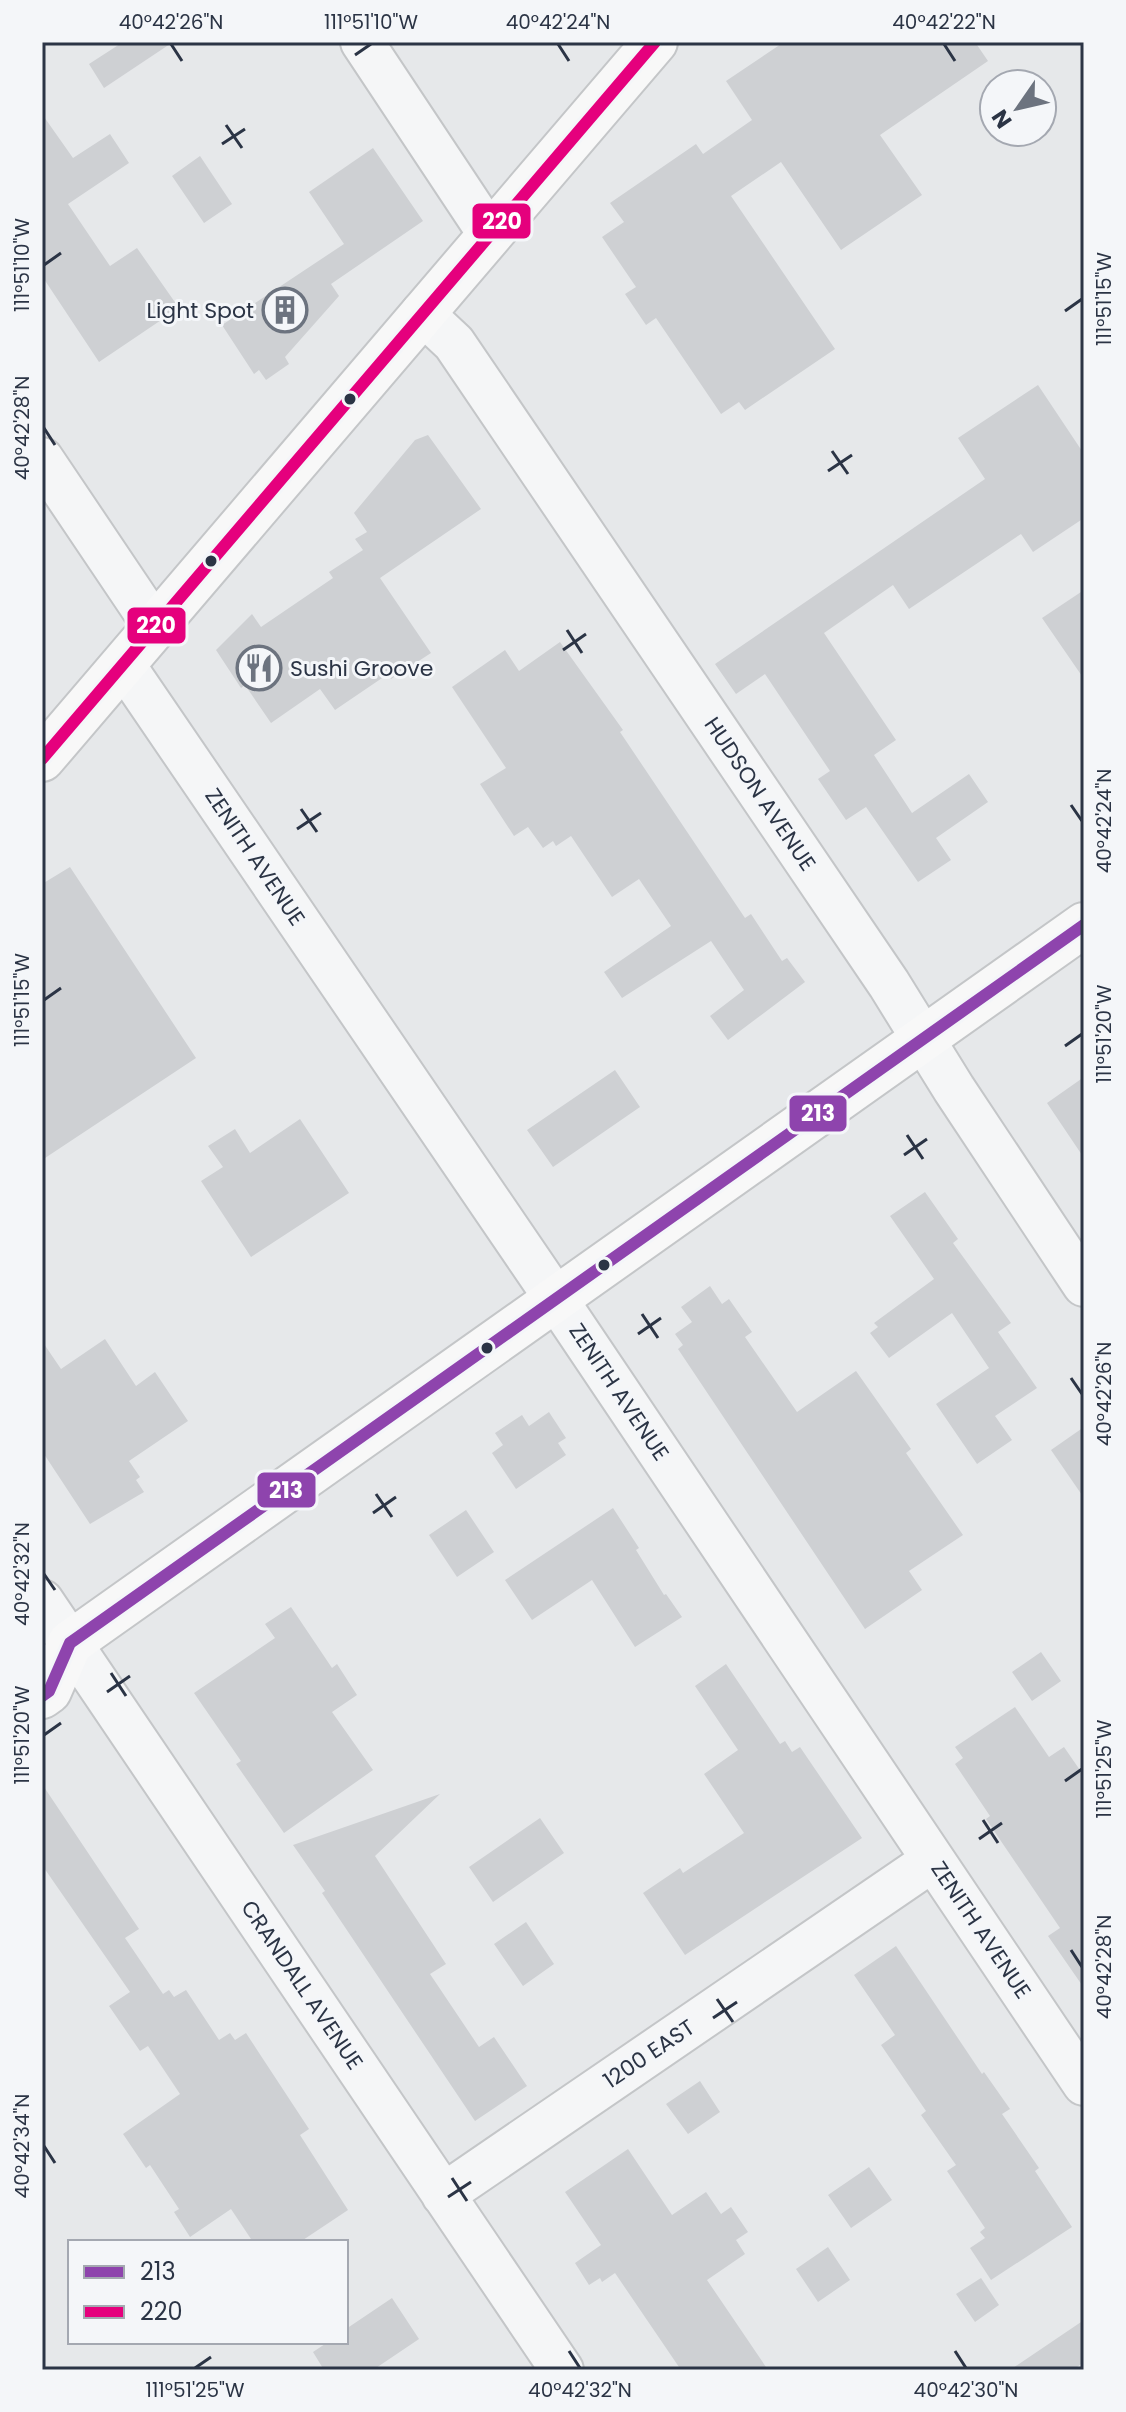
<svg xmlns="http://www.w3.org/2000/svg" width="1126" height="2412" font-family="Poppins,sans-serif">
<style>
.building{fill:#ced0d3}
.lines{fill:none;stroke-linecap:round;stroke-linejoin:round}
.minor-casing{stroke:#c4c6c8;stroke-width:46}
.secondary-casing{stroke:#c4c6c8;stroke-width:48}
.minor{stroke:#f5f6f7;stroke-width:42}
.secondary{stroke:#f8f8f8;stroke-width:44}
.bus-1-casing{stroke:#f4f6f9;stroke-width:18}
.bus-2-casing{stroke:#f4f6f9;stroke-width:18}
.bus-1{stroke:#8e44ad;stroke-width:12}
.bus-2{stroke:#e5007d;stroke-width:12}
.ticks{fill:none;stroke:#2b3445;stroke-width:3}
.bus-dot{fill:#2b3445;stroke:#f4f6f9;stroke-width:3}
.labels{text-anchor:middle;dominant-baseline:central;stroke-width:6;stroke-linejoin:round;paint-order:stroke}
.poi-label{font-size:22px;fill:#2b3445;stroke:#f4f6f9;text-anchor:end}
.street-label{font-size:22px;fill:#2b3445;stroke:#f4f6f9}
.line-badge{stroke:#f4f6f9;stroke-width:3}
.badge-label{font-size:22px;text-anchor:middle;font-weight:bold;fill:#fff}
.neatline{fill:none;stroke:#2b3445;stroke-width:3}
.ticks-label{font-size:20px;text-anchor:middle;fill:#2b3445}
</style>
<rect width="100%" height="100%" fill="#e6e8ea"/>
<!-- building -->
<path class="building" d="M123,42H173L104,88L89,64Z
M784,42H975L988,61L880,135L922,195L841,250L781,162L731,196L835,349L745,410L739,402L721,414L656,318L646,325L625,294L636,287L602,237L624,222L610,203L696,144L703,154L752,120L726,81Z
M42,114L73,158L110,134L129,163L68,204L110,266L137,248L179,308L99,362L42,276Z
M373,148L423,221L331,284L339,296L285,357L289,364L266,380L259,370L254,374L222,325L344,244L309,192Z
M200,156L232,204L204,223L172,176Z
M1038,385L1084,454V518L1033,552L1021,534L909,609L893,585L824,633L896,740L874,755L912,813L969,774L988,802L936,838L951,860L918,882L866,807L846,820L818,779L830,771L765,674L736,694L715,664L985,479L958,438Z
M428,435L481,509L380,578L431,653L391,679L388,674L335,710L320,689L271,723L245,685L241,688L216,650L252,614L261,627L333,578L329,572L363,550L355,539L367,532L354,513L415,440Z
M1084,590V679L1042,618Z
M560,642L623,730L620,732L745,918L751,914L782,961L787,958L805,982L728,1040L710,1016L744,990L711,941L622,998L604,972L671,926L639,879L612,897L571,836L556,846L553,841L543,848L528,827L514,836L480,784L506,768L452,687L505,650L519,671Z
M70,867L196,1058L42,1160V884Z
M615,1070L640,1107L553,1167L527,1130Z
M1084,1077V1158L1047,1103Z
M300,1119L349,1193L251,1257L201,1181L223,1167L208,1146L235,1129L250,1153Z
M925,1192L958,1239L953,1243L1011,1323L998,1332L1037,1388L995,1416L1012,1440L977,1464L936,1404L989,1368L952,1313L889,1358L870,1333L878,1327L874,1323L934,1279L890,1216Z
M710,1286L722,1304L729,1299L752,1332L745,1337L797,1412L856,1371L911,1449L906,1453L963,1535L909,1571L922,1590L865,1629L678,1349L683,1345L675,1334L692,1322L681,1307Z
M105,1339L136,1386L155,1372L188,1421L129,1461L140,1477L136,1480L144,1492L90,1524L42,1451V1341L61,1369Z
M549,1412L566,1438L558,1443L566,1455L516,1489L492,1453L503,1445L495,1433L522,1415L529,1426Z
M1084,1427V1498L1051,1450Z
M613,1508L639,1548L636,1550L664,1595L666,1594L682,1617L635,1647L592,1580L532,1620L505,1580Z
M466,1510L494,1552L457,1577L429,1535Z
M291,1607L332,1668L337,1664L357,1695L332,1712L373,1770L284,1833L236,1764L241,1761L194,1693L275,1638L265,1624Z
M1041,1652L1061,1681L1032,1701L1012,1672Z
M726,1664L780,1744L785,1741L792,1752L800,1747L862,1838L685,1955L643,1893L680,1868L683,1873L744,1833L704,1774L738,1750L695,1686Z
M1015,1707L1049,1757L1064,1747L1084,1776V1988L1048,1936L1060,1928L986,1819L990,1816L955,1764L963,1758L955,1747Z
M42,1784L139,1929L125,1938L163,1994L169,1990L174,1997L186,1990L219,2040L230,2033L235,2040L246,2033L309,2129L300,2135L348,2210L300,2242H253L231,2209L190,2237L174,2212L179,2209L150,2165L146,2168L123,2134L180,2094L148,2046L140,2051L109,2006L130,1992L42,1865Z
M440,1794L375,1856L446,1964L430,1974L479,2047L494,2037L527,2086L475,2121L322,1893L325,1891L293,1845Z
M540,1818L564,1853L493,1902L469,1867Z
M526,1922L554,1964L523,1986L494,1944Z
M896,1946L982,2074L984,2072L1010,2109L1002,2114L1039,2168L1035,2171L1072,2227L991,2280L970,2248L985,2238L980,2232L985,2228L947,2171L956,2165L921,2115L926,2111L881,2045L895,2035L854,1975Z
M700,2081L720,2112L688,2134L666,2104Z
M628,2149L672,2215L706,2192L721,2214L731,2207L748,2232L736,2240L745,2254L707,2280L768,2370H681L615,2273L602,2282L600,2278L589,2285L575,2263L601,2245L565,2192Z
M869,2167L892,2200L851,2228L828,2195Z
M828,2247L850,2280L818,2302L796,2269Z
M981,2278L999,2305L975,2322L956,2294Z
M392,2298L419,2339L373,2370H324L313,2352L328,2342H346V2329Z
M1084,2320V2362L1073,2370H1010Z"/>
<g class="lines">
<!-- minor casing -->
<g class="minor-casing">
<path id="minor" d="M362,42L490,235
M422,313L454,343L889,984L954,1089L1084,1285
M42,459L155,627
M123,664L556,1299L1084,2084
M42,1601L562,2370
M443,2195L933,1860"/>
</g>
<!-- secondary casing -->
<g class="secondary-casing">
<path id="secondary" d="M42,759L655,42
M42,1696L49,1691L70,1643L1084,925"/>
</g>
<!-- minor -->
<use href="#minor" class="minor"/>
<!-- secondary -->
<use href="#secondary" class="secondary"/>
<!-- bus-1 casing -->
<g class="bus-1-casing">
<path id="bus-1" d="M42,1696L49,1691L70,1643L1084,925"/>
</g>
<!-- bus-2 casing -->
<g class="bus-2-casing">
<path id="bus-2" d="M42,759L655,42"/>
</g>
<!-- bus-1 -->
<use href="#bus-1" class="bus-1"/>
<!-- bus-2 -->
<use href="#bus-2" class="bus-2"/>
</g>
<!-- ticks -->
<path class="ticks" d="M171,44L182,61M558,44L569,61M944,44L955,61M355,55L371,44M226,125L242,148M222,144L245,129M44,265L61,253M1065,311L1082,299M44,428L55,445M832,451L848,474M828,471L852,455M567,630L582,653M563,650L586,634M1071,805L1082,821M301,809L317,832M297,829L321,813M44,1000L61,988M1065,1046L1082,1034M907,1135L923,1159M904,1155L927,1139M642,1314L658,1338M638,1334L661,1318M1071,1378L1082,1394M376,1494L392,1517M373,1513L396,1497M44,1574L55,1590M111,1673L126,1696M107,1692L130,1676M44,1735L61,1723M1065,1781L1082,1769M983,1820L998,1843M979,1839L1002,1823M1071,1950L1082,1967M717,1999L733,2022M713,2018L737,2002M44,2146L55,2163M452,2178L467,2201M448,2197L471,2182M569,2351L580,2368M955,2351L966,2368M195,2368L211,2357"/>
<!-- icons -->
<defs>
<g id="building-ring" transform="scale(2.3)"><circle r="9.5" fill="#f4f6f9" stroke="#6c737f" stroke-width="1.5"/><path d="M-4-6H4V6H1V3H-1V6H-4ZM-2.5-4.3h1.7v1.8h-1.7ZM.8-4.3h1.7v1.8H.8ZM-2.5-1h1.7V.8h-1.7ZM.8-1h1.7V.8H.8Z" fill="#6c737f"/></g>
<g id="restaurant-ring" transform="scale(2.3)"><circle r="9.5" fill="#f4f6f9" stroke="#6c737f" stroke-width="1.5"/><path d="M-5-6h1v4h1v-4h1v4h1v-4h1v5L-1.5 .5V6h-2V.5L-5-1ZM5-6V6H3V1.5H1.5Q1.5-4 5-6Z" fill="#6c737f"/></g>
</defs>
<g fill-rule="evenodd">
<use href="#building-ring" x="285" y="310"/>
<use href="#restaurant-ring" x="259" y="668"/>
</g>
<!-- markers -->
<g class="bus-dot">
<circle cx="350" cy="399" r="7"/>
<circle cx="211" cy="561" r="7"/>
<circle cx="604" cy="1265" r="7"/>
<circle cx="487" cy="1348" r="7"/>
</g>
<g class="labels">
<!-- poi labels -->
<g class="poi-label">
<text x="254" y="310">Light Spot</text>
<text x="290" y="668" text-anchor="start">Sushi Groove</text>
</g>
<!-- street labels -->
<g class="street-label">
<text transform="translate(760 794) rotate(56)">HUDSON AVENUE</text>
<text transform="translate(255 857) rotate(56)">ZENITH AVENUE</text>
<text transform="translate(619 1392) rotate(56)">ZENITH AVENUE</text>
<text transform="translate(981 1930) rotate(56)">ZENITH AVENUE</text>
<text transform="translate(302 1985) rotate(56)">CRANDALL AVENUE</text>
<text transform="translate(649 2054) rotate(-34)">1200 EAST</text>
</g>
</g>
<g class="line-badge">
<rect x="471" y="202" width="61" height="38" rx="8" fill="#e5007d"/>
<rect x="126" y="606" width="61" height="39" rx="8" fill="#e5007d"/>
<rect x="788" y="1094" width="60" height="39" rx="8" fill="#8e44ad"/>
<rect x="256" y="1471" width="61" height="38" rx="8" fill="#8e44ad"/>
</g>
<g class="badge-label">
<text x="502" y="229">220</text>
<text x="156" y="633">220</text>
<text x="818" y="1121">213</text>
<text x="286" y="1498">213</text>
</g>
<!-- border -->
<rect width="1126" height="2412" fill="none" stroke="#f4f6f9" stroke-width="88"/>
<!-- legend -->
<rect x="68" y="2240" width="280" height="104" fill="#f4f6f9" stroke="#a4a8b1" stroke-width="2"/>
<rect x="84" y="2266" width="40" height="12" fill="#8e44ad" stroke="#a4a8b1" stroke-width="2"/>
<text x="140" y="2280" font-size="24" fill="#2b3445">213</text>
<rect x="84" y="2306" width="40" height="12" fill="#e5007d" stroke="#a4a8b1" stroke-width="2"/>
<text x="140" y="2320" font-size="24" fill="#2b3445">220</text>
<!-- north arrow -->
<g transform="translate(1018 108) rotate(236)"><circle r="38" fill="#f4f6f9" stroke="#a4a8b1" stroke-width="2"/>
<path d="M0-6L14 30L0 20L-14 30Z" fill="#6c737f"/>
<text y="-12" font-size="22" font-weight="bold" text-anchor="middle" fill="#2b3445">N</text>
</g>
<rect x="44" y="44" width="1038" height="2324" class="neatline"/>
<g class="ticks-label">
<text x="171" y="29">40°42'26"N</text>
<text x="371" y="29">111°51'10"W</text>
<text x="558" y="29">40°42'24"N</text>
<text x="944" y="29">40°42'22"N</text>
<text transform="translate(22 265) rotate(-90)" y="7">111°51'10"W</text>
<text transform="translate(1104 299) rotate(-90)" y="7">111°51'15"W</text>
<text transform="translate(22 428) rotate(-90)" y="7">40°42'28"N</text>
<text transform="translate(1104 821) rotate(-90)" y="7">40°42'24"N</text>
<text transform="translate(22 1000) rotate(-90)" y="7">111°51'15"W</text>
<text transform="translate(1104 1034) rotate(-90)" y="7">111°51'20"W</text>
<text transform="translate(1104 1394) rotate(-90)" y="7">40°42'26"N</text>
<text transform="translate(22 1574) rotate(-90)" y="7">40°42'32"N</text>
<text transform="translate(22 1735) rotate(-90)" y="7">111°51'20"W</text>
<text transform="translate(1104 1769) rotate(-90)" y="7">111°51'25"W</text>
<text transform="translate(1104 1967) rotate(-90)" y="7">40°42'28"N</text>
<text transform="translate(22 2146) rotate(-90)" y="7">40°42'34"N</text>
<text x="195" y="2397">111°51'25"W</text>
<text x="580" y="2397">40°42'32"N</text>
<text x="966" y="2397">40°42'30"N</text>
</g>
</svg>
